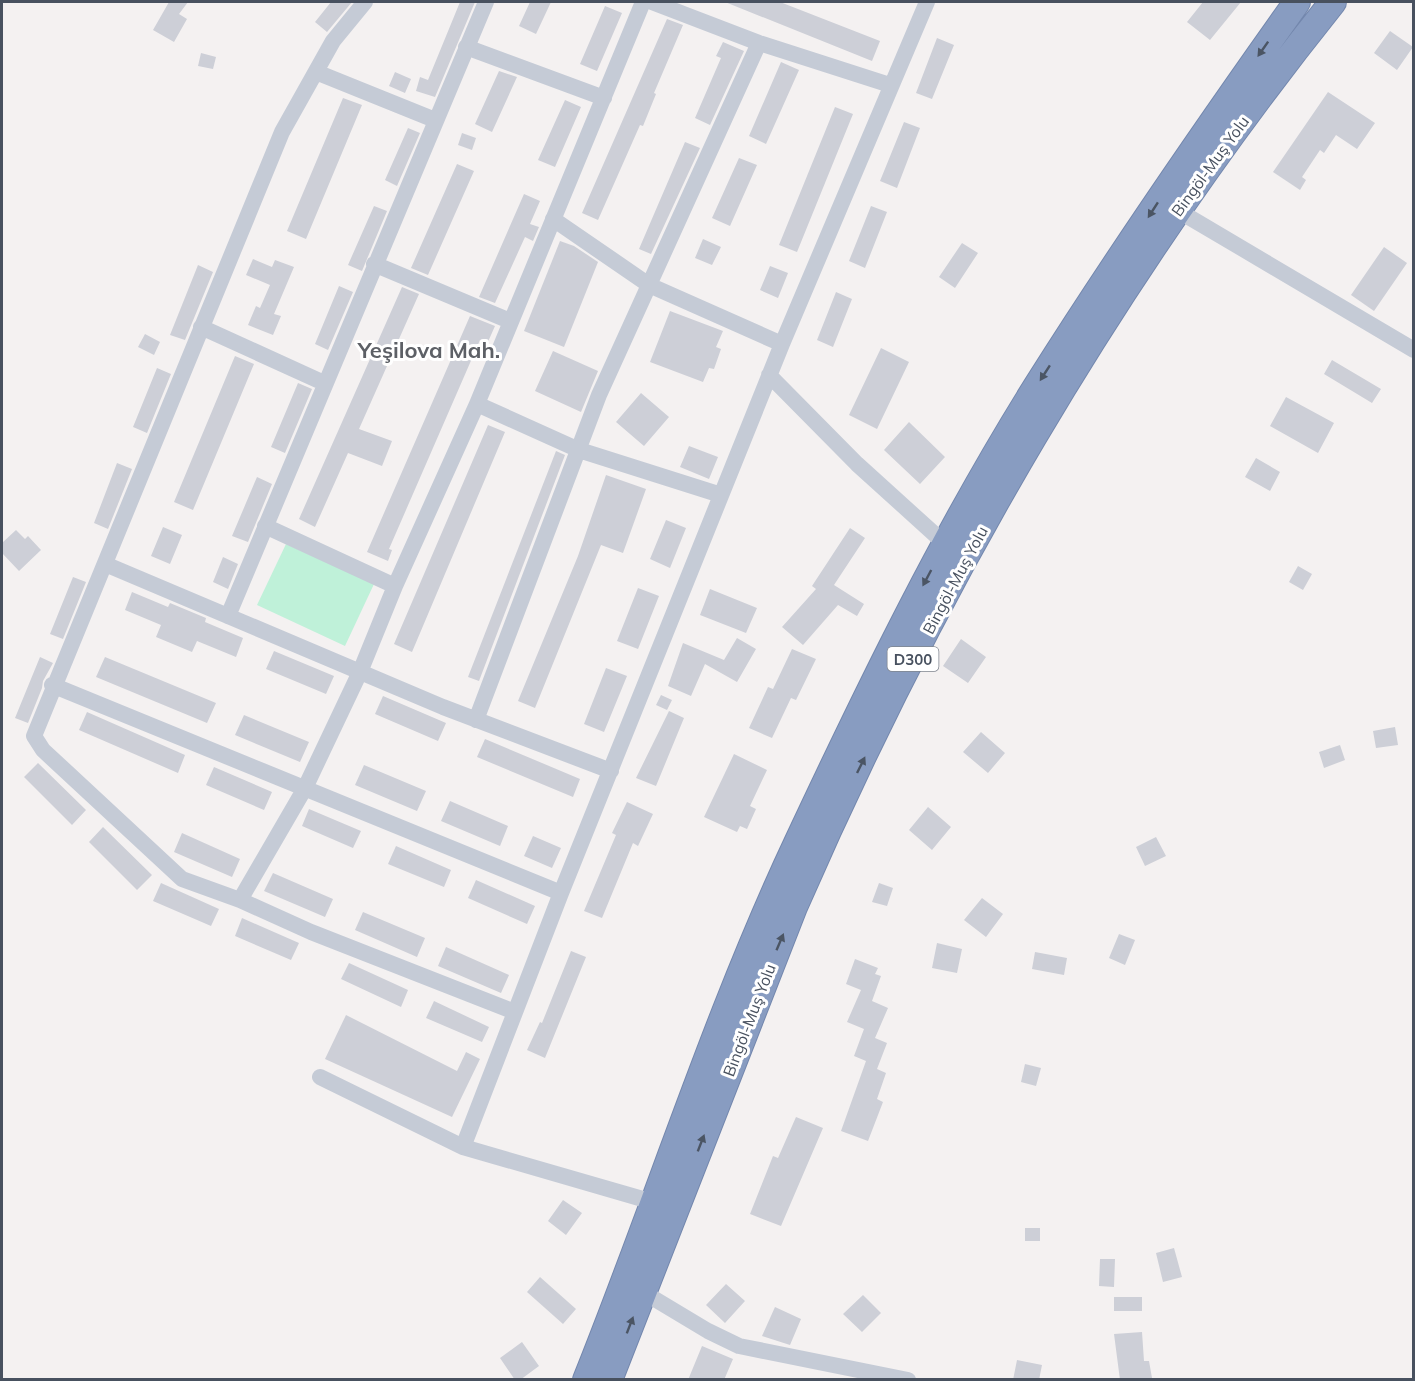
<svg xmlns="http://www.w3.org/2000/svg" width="1415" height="1381" font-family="Mulish,sans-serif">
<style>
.green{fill:#bff1d9}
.building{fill:#cdcfd7}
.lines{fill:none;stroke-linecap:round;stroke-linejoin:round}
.highway-casing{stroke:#7387ad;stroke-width:28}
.minor{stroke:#c5cbd6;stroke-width:16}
.highway{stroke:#889cc1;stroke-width:26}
.oneway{fill:#4b5564}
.labels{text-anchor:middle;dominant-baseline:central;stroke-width:6;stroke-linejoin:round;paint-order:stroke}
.shield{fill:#fff;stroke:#7f858f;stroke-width:1.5}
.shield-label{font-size:15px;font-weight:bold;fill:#48515f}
.street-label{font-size:16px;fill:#48515f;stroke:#fff}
.district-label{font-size:22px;font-weight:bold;fill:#5d6066;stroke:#fff}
</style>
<rect width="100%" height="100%" fill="#f4f1f1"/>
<!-- green -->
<path class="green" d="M286,544L374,584L345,646L257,605Z"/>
<!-- building -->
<path class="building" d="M169,2H188L179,14L187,19L174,42L153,30Z
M331,2H352L327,32L315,22Z
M460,2H475L435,97L416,91L420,77L428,80Z
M530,2H551L536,34L519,26Z
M725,2H780L880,41L872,61Z
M1203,2H1241L1210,40L1187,22Z
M605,6L622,13L597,71L580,64Z
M667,19L683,25L654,93L656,94L643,126L640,125L598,220L582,213Z
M1390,31L1413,47L1397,70L1374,53Z
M937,38L954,45L932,99L916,93Z
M723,42L744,51L710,125L695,118L721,58L716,56Z
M201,53L216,57L213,69L198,66Z
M781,62L799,70L766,144L749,136Z
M499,71L517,77L492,132L475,124Z
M395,72L411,79L405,93L389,86Z
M1328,92L1375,123L1357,149L1336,135L1324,153L1320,150L1302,177L1306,180L1300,190L1273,172Z
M343,98L362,105L306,239L287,231Z
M565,100L581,107L555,167L538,160Z
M835,107L853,114L797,252L779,245Z
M904,122L920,128L897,188L880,181Z
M408,128L420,133L397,186L385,180Z
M462,133L476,138L472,150L458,145Z
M685,142L700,148L651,254L639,249Z
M739,158L757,165L730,226L712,218Z
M457,164L474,171L428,275L411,268Z
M524,194L540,201L530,224L539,227L533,241L525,237L495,303L479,297Z
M374,206L387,211L362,271L348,265Z
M871,206L887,212L865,268L849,261Z
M703,239L721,247L712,265L695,258Z
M560,241L574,246L598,262L564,347L524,331Z
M962,243L978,253L955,288L939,277Z
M1384,247L1407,263L1374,311L1351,295Z
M253,259L272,267L275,260L294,267L274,314L281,316L273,335L248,325L256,306L260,308L270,285L246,275Z
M198,265L213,272L185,340L170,335Z
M770,266L788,273L778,298L760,290Z
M339,286L353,292L328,350L315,344Z
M402,287L419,294L359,429L392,441L382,466L348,453L315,527L299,519Z
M836,292L852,299L833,347L817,340Z
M670,311L723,331L716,347L721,349L714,369L709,368L703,382L650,362Z
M470,316L495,326L487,344L480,340L389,549L392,550L388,561L367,552Z
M145,334L160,342L154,355L138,347Z
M881,348L909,362L877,429L849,415Z
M553,351L598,371L581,412L535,391Z
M235,356L254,364L193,510L174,502Z
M1332,360L1381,389L1372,403L1324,374Z
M157,368L171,374L147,433L133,427Z
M298,383L312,389L285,453L271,447Z
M641,393L669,417L644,446L616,422Z
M1286,397L1334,423L1318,453L1270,426Z
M909,422L945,457L920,484L884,450Z
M488,425L505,432L412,652L394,644Z
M689,446L718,457L709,479L680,467Z
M556,451L565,455L479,681L468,677Z
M1256,458L1280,472L1270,491L1245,477Z
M117,463L132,469L108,529L94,523Z
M606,475L646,489L623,553L601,545L535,708L518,701L578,556Z
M257,477L272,484L248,542L232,536Z
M666,520L686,528L670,568L650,559Z
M163,527L182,535L170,564L151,556Z
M850,528L865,538L834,585L864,604L857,616L838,605L803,645L782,627L816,589L812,586Z
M16,530L25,539L28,536L41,550L19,571L2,553V543Z
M223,557L238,564L228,589L213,582Z
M1298,566L1312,574L1303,590L1289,582Z
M73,577L86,582L63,639L50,634Z
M638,588L659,596L638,649L617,641Z
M710,589L757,608L746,633L700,615Z
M132,592L168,607L170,603L206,618L205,622L243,638L236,657L197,641L192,652L156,637L161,625L125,610Z
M737,638L756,649L737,682L705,664L691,696L668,686L683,643L724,660Z
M961,639L986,657L968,683L943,666Z
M792,649L816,659L796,700L791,698L772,738L749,728L768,687L773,689Z
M274,651L334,676L326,694L266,669Z
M40,657L53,663L43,681L42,688L28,723L15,718Z
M105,657L216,703L207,723L96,677Z
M606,668L627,676L604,732L584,724Z
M661,695L672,700L667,710L656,705Z
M383,696L446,723L438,741L375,714Z
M669,711L684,718L656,786L636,778Z
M87,712L185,755L178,773L79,730Z
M244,715L309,742L300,762L235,735Z
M1395,727L1398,745L1376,748L1373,731Z
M981,732L1005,753L988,773L963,752Z
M485,739L580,779L573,797L477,757Z
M1340,745L1345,760L1324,768L1319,752Z
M734,754L767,770L750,806L756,809L747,829L740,826L737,832L704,817Z
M38,763L86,810L72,825L24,777Z
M364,765L426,791L417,811L355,785Z
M214,767L272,792L264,810L206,785Z
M450,801L508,826L500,846L441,821Z
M627,802L653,814L638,846L633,843L602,918L584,911L616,835L612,833Z
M928,807L951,827L932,850L909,830Z
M309,809L361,831L353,848L302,826Z
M103,827L152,875L137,890L89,842Z
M182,833L240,859L232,877L174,852Z
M533,836L561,848L552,868L524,856Z
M1156,837L1166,856L1145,866L1136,847Z
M396,846L451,870L444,887L388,864Z
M273,873L333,899L325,917L264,891Z
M476,880L535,906L527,924L468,898Z
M161,883L219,909L211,926L153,901Z
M879,883L893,888L887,906L872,902Z
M982,898L1003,914L986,937L964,920Z
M363,912L425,938L417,957L355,930Z
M242,918L299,943L291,960L235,936Z
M1119,934L1135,940L1125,965L1109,958Z
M937,943L962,949L957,973L932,968Z
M446,947L509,975L501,993L438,966Z
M571,951L586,957L545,1058L527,1050L540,1022L542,1023Z
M1035,952L1067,958L1064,975L1032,969Z
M855,959L878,968L875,974L881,976L872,1001L888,1008L875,1038L887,1043L877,1069L886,1073L877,1099L883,1102L868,1141L841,1131L866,1061L854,1056L864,1029L847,1022L861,990L846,984Z
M349,963L408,990L401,1007L341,979Z
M434,1001L489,1027L482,1042L426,1018Z
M346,1015L457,1071L466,1052L480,1059L452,1117L325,1059Z
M1025,1064L1041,1068L1036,1086L1021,1082Z
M796,1117L823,1128L781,1226L750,1214L773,1156L778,1158Z
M563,1200L582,1213L566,1235L548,1221Z
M1025,1228H1040V1241H1025Z
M1174,1248L1182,1277L1163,1282L1156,1253Z
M1100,1259H1115L1114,1287L1099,1286Z
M540,1277L576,1309L563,1324L527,1292Z
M726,1284L745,1301L725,1323L706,1305Z
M863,1295L881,1313L862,1332L843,1314Z
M1114,1297H1142V1311H1114Z
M775,1307L801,1319L790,1345L762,1336Z
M1142,1332L1144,1361H1149L1152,1378L1120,1380L1114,1334Z
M522,1342L539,1366L520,1380H515L500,1358Z
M702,1346L733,1359L724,1380H688Z
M1017,1360L1042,1365L1039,1380H1013Z"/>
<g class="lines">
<!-- highway casing -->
<g class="highway-casing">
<path id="highway" d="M586,1380C658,1201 716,1015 798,841C871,685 947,529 1038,384C1120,254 1208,127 1297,2
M609,1380L794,907C934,585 1114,275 1333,2"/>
</g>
<!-- minor -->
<path class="minor" d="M365,2L333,41L282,132L34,736L43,750L182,879L240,900L311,932L515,1012
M652,2L759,43L890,85
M466,47L604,98
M316,72L435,120
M1177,210L1414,350
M553,219L649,285L782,344
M374,264L510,321
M201,327L324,383
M769,375L857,464L952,550
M477,404L579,450L721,495
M265,526L395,586
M105,564L443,707L611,771
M228,616L486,2
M52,685L561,893
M476,720L599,395L759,43
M240,900L305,788L360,672L395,586L477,404L643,2
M320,1077L463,1147
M653,1202L463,1147L561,893L782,344L927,2
M643,1292L708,1331L739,1346L908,1380"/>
<!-- highway -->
<use href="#highway" class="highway"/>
</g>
<!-- one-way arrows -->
<defs><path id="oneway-solid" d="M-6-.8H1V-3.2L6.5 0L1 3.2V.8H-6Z" transform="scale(1.5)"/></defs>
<g class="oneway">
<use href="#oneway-solid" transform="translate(1263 49) rotate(125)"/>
<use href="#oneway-solid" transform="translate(1153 210) rotate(123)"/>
<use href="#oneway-solid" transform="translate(1045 373) rotate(123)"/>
<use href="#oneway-solid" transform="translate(927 578) rotate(118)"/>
<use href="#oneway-solid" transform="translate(861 765) rotate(-64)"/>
<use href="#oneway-solid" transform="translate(780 942) rotate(-67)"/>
<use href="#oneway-solid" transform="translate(701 1143) rotate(-69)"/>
<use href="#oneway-solid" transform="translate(630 1325) rotate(-69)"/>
</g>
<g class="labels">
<!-- shield labels -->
<rect class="shield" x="887.5" y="647" width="51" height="24" rx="4.5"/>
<g class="shield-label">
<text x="913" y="659">D300</text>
</g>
<!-- street labels -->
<g class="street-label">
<text transform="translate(1210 166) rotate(-54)">Bingöl-Muş Yolu</text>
<text transform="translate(955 580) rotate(-62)">Bingöl-Muş Yolu</text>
<text transform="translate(749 1020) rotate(-69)">Bingöl-Muş Yolu</text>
</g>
<!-- district labels -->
<g class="district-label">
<text x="429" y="350">Yeşilova Mah.</text>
</g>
</g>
<!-- border -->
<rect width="1415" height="1381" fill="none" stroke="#48515f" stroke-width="6"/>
</svg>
